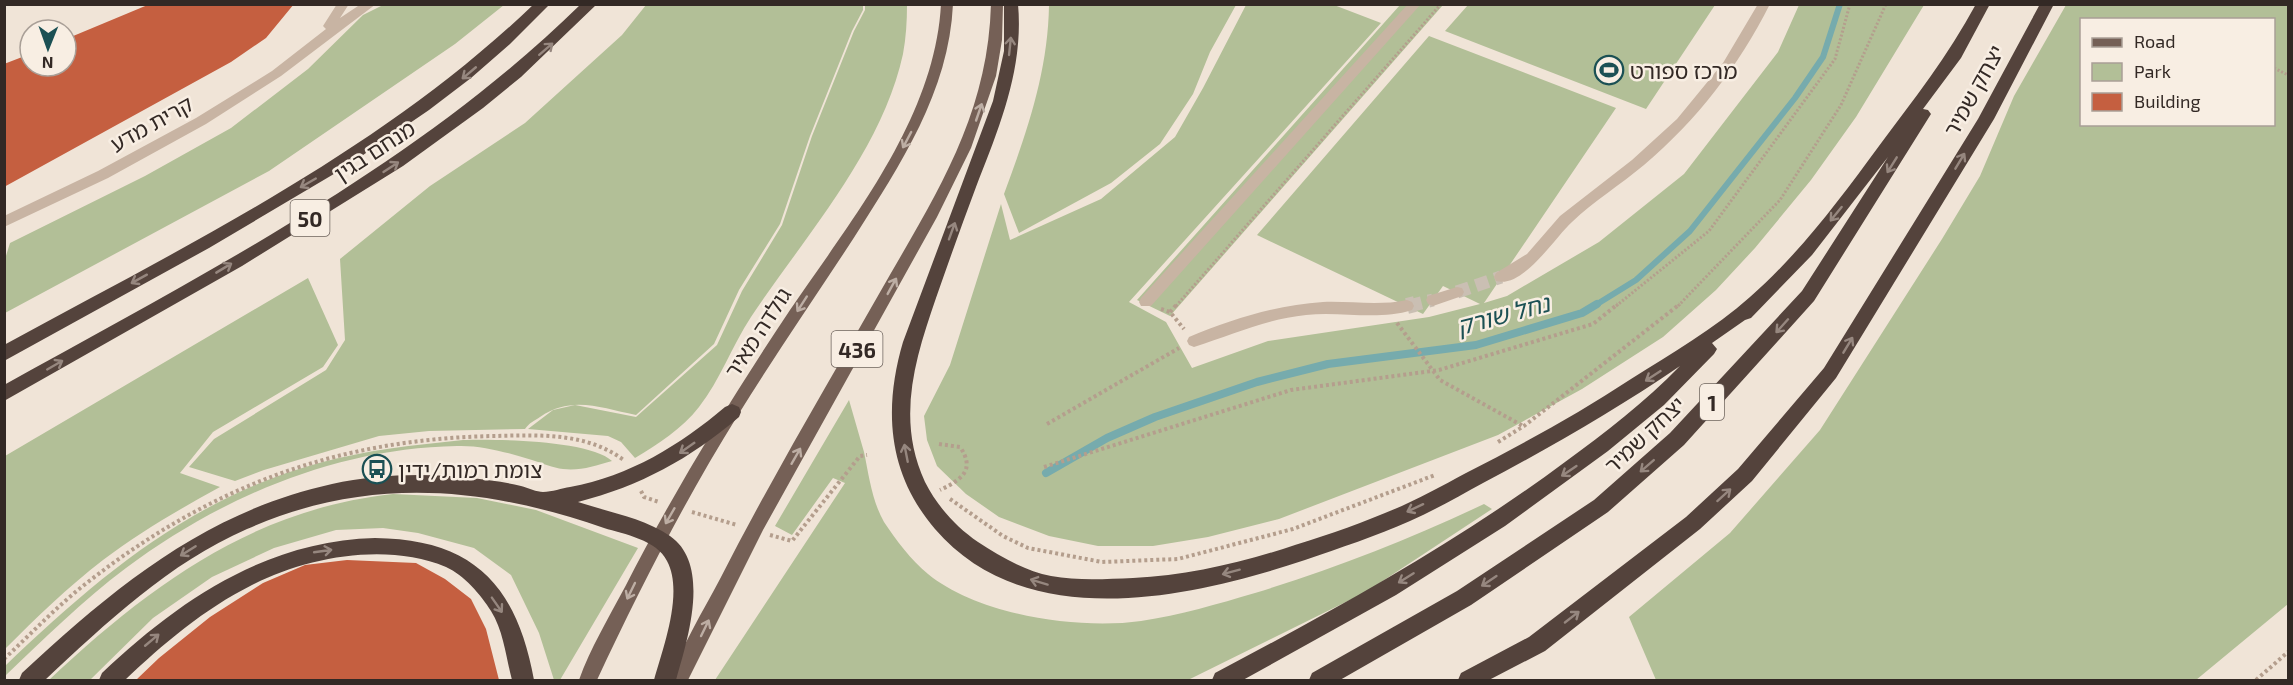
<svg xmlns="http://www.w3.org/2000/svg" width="2293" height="685" font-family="'Exo 2','Noto Sans Hebrew',sans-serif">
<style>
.green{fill:#b2bf97;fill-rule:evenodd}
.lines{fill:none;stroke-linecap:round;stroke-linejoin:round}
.stream-far1{stroke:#76abad;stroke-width:6}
.stream{stroke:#76abad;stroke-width:8}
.building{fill:#c55f40}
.minor-tunnel-far1{stroke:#cabfb3;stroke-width:13;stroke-dasharray:13 7;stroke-linecap:butt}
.minor-tunnel{stroke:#cabfb3;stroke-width:16;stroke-dasharray:16 8;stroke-linecap:butt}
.path-far1{stroke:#b49e8d;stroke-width:3;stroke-dasharray:2 2;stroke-linecap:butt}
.path{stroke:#b49e8d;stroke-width:4;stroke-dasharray:3 3;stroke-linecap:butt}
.minor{fill:#c8b4a3;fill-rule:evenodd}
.major{fill:#756056;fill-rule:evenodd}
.highway{fill:#54433c;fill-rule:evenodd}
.oneway{stroke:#96877f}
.oneway2{stroke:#bdaea4}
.labels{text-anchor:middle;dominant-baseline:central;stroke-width:5;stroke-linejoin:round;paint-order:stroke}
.shield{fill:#f8eee3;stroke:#6e645e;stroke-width:1.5}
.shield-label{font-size:21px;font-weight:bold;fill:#332925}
.poi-label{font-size:22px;fill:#332925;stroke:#f8eee3;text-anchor:start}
.street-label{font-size:22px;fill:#332925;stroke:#f8eee3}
.water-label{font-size:24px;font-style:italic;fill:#1b5054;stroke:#f8eee3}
</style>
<rect width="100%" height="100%" fill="#f0e4d7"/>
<!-- green -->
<path class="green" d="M385,4L504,5L455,44L269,171L5,313V259L10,243L145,176L231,128L308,69L363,15Z
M646,5H863V10L852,31L810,136L780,224L739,290L714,344L636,415C601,408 572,395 540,417C534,421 529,423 525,429L429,431L379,436L264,470L235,481L189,467L214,439L326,370L345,340L340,259L430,186L525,123L622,35Z
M865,5H907C907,21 906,38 903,54C882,151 805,236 751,317C732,346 720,380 699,407C682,429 658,444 635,458L621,442L608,436L528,429L553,410L575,405L636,417L717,345L742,291L782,225L812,136L854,31L865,10Z
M1049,5H1236L1210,52L1193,94L1160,144L1111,183L1019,233L1004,194C1027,132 1048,72 1049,5Z
M1246,5H1334L1381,23L1129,302L1166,322L1192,368L1268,341L1429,317L1480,304L1443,286L1423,314L1257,235L1429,36L1616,108L1484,303L1507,296L1599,242L1684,174L1778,52L1799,5H1924L1856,117L1811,180L1755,248L1716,290L1663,337L1582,389L1498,435L1279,519L1208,537L1153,546H1098L1049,536L999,517L966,494L937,466L927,440L924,416L950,365L1001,204L1010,240L1101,199L1175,137L1203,88Z
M1400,5H1443L1170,316L1137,300Z
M1468,5V4L1715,5L1646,109L1445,31Z
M2066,5H2288V604L2196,680H1656L1629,617L1730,533L1820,430L1942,239L1980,176L2014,96ZM2082,20H2274V124H2082Z
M308,278L338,345L323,367L213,432L180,473L220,487C180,509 140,532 103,560C68,587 36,618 5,649V456Z
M849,400C854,417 859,435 864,452C869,476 872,501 884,522C896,540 911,560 928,574C978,615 1078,630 1141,621C1180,615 1218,604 1255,593C1334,569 1410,539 1484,504L1492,509L1366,592L1188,680H715L845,483L833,478L792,535L775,526Z
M463,440C495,439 590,440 612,461C595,466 580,471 563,469C553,468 542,463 532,460C509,453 482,445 457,446C337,448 221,497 126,568C83,600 44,639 5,676V666C98,577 191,498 319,463C366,450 414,445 463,440Z
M393,494L477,498L536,510L638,548L560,680H554L539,633L511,575L474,548L418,533L383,528L336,530L274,548L212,577L153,618L90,680H49C149,586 253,509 393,494Z"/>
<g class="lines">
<!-- stream-far1 -->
<path class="stream-far1" d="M1594,306L1636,280L1690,231L1795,98L1823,57L1840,4"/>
<!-- stream -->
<path class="stream" d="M1046,473L1107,438L1155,417L1257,382L1328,364L1476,345L1582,313L1597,304"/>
</g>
<!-- building -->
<path class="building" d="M150,4H294L266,38L231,62L4,187V64L30,54V66H66V39Z
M347,560L416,563L445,579L471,599L486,629L499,680H136L159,658L210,617L263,583L305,565Z"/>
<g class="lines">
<!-- minor-tunnel-far1 -->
<path class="minor-tunnel-far1" d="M1457,292L1501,277
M1409,306L1433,300"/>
<!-- minor-tunnel -->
<path class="minor-tunnel" d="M1407,306L1415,304"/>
<!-- path-far1 -->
<path class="path-far1" d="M2274,68L2288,75
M1176,306L1441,4
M1616,306L1709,231L1835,59L1850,4
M1678,306L1780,200L1841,105L1886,4"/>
<!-- path -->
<path class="path" d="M1161,309L1170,312L1184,329
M1170,312L1177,304
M1397,323L1440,380L1523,426
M1047,424L1179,348
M1498,442L1524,426L1680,304
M939,444L960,447C976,470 961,480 940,490
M1044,467L1291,390L1439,370L1593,324L1618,304
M641,491L644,497L659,502
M950,499L1003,536L1028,548L1102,562L1178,559L1293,529L1435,475
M692,512L737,525
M770,535L792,541L860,456L867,455
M4,659C32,633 58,605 88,582C211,486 338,439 494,436C540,435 587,432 625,461
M2256,680L2288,652"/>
<!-- minor -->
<path class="minor" d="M337,4H349L340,18L361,4H376L281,76L206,124L108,178L4,227V216L98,171L196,118L272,71L326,29L323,26Z
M1408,4H1421L1151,306H1141L1139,302L1141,298Z
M1758,4H1770C1738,67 1697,120 1644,165C1620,185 1594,201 1572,222C1556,236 1523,289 1496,281L1494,277L1496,273L1527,254L1560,216L1632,160L1677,119L1723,63Z
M1457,287L1462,288L1464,292L1462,296L1433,306L1428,304L1426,300L1428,296Z
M1407,300L1412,302L1414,306L1412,310C1378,321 1341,311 1306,315C1266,319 1232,335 1194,347L1189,345L1187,341L1189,337C1232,319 1276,305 1323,302C1352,301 1379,306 1407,300Z"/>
<!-- major -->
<path class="major" d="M941,4H953C949,92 900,165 855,236C816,296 775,355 738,415C685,500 639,590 597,680H579C590,649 609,617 625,587C674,491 730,400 790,310C852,219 935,118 941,4Z
M991,4H1003L1002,40L996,76L971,148L937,217L763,530L688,680H670C681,647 703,611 720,579C773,475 833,375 891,273C942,185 988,110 991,4Z"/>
<!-- highway -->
<path class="highway" d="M534,4H550L510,44L471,78L429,110L344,168L209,248L4,361V345C189,244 381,151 534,4Z
M581,4H597L521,77L483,108L403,166L242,266L4,401V385C205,273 416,166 581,4Z
M1004,4H1018C1024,69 999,128 976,187C962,224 949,261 936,298C915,359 896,419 925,482C937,506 956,527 978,542C1001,557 1025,571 1051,576C1078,581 1106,579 1133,578C1184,576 1234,564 1283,549C1317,538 1352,527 1385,513C1413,502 1440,487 1466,473C1523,444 1578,414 1631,379C1671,354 1715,328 1750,297C1800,253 1840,199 1879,146C1914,99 1948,56 1976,4H1990L1961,58L1923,109L1928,110L1931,114L1814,301L1684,445L1608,512L1471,605L1340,680H1309L1312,673L1457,591L1594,500L1670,433L1802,291L1888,157L1812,255L1751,318L1745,320L1712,343L1717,349L1714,354L1664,405L1608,451L1505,526L1396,595L1243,680H1212L1215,673C1336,609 1456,543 1565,462C1606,432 1645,402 1680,366C1617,409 1551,447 1483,483C1459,496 1435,510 1410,521C1376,536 1340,548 1305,560C1191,598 1026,635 935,529C888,474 883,410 903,342L993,101L1004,51Z
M2040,4H2054L1994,119L1836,378L1752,481L1700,529L1545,651L1489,680H1458L1461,673L1529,637L1686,517L1738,469L1824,368L1978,119Z
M732,404L739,407L741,412L739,417C690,459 640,486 578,502C608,512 644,518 670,536C712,565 687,641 676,680H654C663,648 684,592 667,561C657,540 624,534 604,528C483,486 367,476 247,529C169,563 106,623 45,680H19L22,673C115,587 205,512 332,484C377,474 426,473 472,478C488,480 505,482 521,486C528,488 537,492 543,492C552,492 562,488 570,487C630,476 680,445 725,407Z
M375,538C474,539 517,586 534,680H512C506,658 504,632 491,611C481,595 464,575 446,567C386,542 307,557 252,585C204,609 163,644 125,680H99L102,673C179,600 266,541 375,538Z"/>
</g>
<!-- one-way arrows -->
<defs><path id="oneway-shaft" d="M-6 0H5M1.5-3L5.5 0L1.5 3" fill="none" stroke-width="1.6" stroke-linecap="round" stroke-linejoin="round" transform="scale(1.5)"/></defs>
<g class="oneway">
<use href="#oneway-shaft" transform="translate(1010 46) rotate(-84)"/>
<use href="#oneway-shaft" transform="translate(546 49) rotate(-41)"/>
<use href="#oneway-shaft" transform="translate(469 73) rotate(140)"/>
<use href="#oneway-shaft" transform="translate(1960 161) rotate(-59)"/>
<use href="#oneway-shaft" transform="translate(1892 165) rotate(122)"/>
<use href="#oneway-shaft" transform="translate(391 167) rotate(-33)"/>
<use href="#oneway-shaft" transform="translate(308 183) rotate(150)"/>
<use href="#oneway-shaft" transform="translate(1836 214) rotate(129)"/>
<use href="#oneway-shaft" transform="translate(952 231) rotate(-70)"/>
<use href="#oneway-shaft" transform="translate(224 268) rotate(-31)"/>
<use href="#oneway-shaft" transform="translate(139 279) rotate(151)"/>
<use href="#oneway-shaft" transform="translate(1782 326) rotate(132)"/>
<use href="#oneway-shaft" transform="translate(1848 345) rotate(-59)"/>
<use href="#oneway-shaft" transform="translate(55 365) rotate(-30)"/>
<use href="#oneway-shaft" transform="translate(1653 376) rotate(147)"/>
<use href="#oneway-shaft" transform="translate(687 448) rotate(145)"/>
<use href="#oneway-shaft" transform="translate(906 453) rotate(-101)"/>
<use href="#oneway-shaft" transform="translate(1647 466) rotate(139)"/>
<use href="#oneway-shaft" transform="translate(1569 471) rotate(146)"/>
<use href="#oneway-shaft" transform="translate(1724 495) rotate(-42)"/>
<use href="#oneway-shaft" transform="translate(1415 508) rotate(155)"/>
<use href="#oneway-shaft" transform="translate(188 551) rotate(148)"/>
<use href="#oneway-shaft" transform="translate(323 551) rotate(-8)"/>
<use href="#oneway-shaft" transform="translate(1231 572) rotate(165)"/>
<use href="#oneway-shaft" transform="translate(1406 578) rotate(148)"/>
<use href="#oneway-shaft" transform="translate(1489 581) rotate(146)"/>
<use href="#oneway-shaft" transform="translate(1039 582) rotate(-163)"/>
<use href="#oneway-shaft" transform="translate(497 605) rotate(55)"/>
<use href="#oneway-shaft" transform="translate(1572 617) rotate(-38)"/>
<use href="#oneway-shaft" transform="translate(152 640) rotate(-40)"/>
</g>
<g class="oneway2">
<use href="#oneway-shaft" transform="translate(979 112) rotate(-71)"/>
<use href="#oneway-shaft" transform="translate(907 140) rotate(118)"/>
<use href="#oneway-shaft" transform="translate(892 286) rotate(-61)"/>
<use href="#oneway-shaft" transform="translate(802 304) rotate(123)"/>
<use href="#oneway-shaft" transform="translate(796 456) rotate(-60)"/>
<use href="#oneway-shaft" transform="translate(670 516) rotate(120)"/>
<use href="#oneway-shaft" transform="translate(631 591) rotate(116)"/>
<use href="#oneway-shaft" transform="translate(705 628) rotate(-64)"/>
</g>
<!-- icons -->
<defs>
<g id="stadium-ring" transform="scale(1.5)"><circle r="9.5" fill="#f8eee3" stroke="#1b5054" stroke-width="1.5"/><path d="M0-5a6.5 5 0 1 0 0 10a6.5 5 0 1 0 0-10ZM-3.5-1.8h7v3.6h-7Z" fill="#1b5054"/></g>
<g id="bus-ring" transform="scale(1.5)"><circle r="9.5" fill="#f8eee3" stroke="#1b5054" stroke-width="1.5"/><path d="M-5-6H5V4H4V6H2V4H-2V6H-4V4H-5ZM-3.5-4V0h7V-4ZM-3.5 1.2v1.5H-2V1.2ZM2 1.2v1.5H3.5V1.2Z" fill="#1b5054"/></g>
</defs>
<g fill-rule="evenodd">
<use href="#stadium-ring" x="1609" y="70"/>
<use href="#bus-ring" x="377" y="469"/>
</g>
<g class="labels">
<!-- shield labels -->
<g class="shield">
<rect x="290.5" y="200" width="39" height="36" rx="4.5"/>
<rect x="831.5" y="331" width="51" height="36" rx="4.5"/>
<rect x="1700" y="384" width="24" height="36" rx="4.5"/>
</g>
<g class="shield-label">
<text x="310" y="218">50</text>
<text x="857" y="349">436</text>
<text x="1712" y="402">1</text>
</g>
<!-- poi labels -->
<g class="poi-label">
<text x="1630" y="70">מרכז ספורט</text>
<text x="398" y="469">צומת רמות/ידין</text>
</g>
<!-- street labels -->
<g class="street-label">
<text transform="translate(1973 90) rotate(-61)">יצחק שמיר</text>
<text transform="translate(151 123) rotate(-29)">קרית מדע</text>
<text transform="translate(374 150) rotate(-33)">מנחם בגין</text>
<text transform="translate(757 332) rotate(-57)">גולדה מאיר</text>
<text transform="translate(1644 434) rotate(-43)">יצחק שמיר</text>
</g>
<!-- water labels -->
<g class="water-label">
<text transform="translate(1503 314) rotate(-15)">נחל שורק</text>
</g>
</g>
<!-- border -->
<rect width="2293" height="685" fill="none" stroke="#332925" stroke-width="12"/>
<!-- legend -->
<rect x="2080" y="18" width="195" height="108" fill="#f8eee3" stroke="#a99f97" stroke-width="1.5"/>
<rect x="2092" y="38" width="30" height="9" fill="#756056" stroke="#a99f97" stroke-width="1.5"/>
<text x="2134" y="48" font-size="18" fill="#332925">Road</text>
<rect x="2092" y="63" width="30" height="18" fill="#b2bf97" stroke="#a99f97" stroke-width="1.5"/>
<text x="2134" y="78" font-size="18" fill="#332925">Park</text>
<rect x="2092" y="93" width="30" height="18" fill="#c55f40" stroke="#a99f97" stroke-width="1.5"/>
<text x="2134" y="108" font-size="18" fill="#332925">Building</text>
<!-- north arrow -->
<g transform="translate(48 48) rotate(181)"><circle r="28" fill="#f8eee3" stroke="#a99f97" stroke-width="1.5"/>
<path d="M0-4.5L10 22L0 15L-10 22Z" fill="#1b5054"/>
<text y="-9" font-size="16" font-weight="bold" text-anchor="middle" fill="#332925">N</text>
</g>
</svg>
